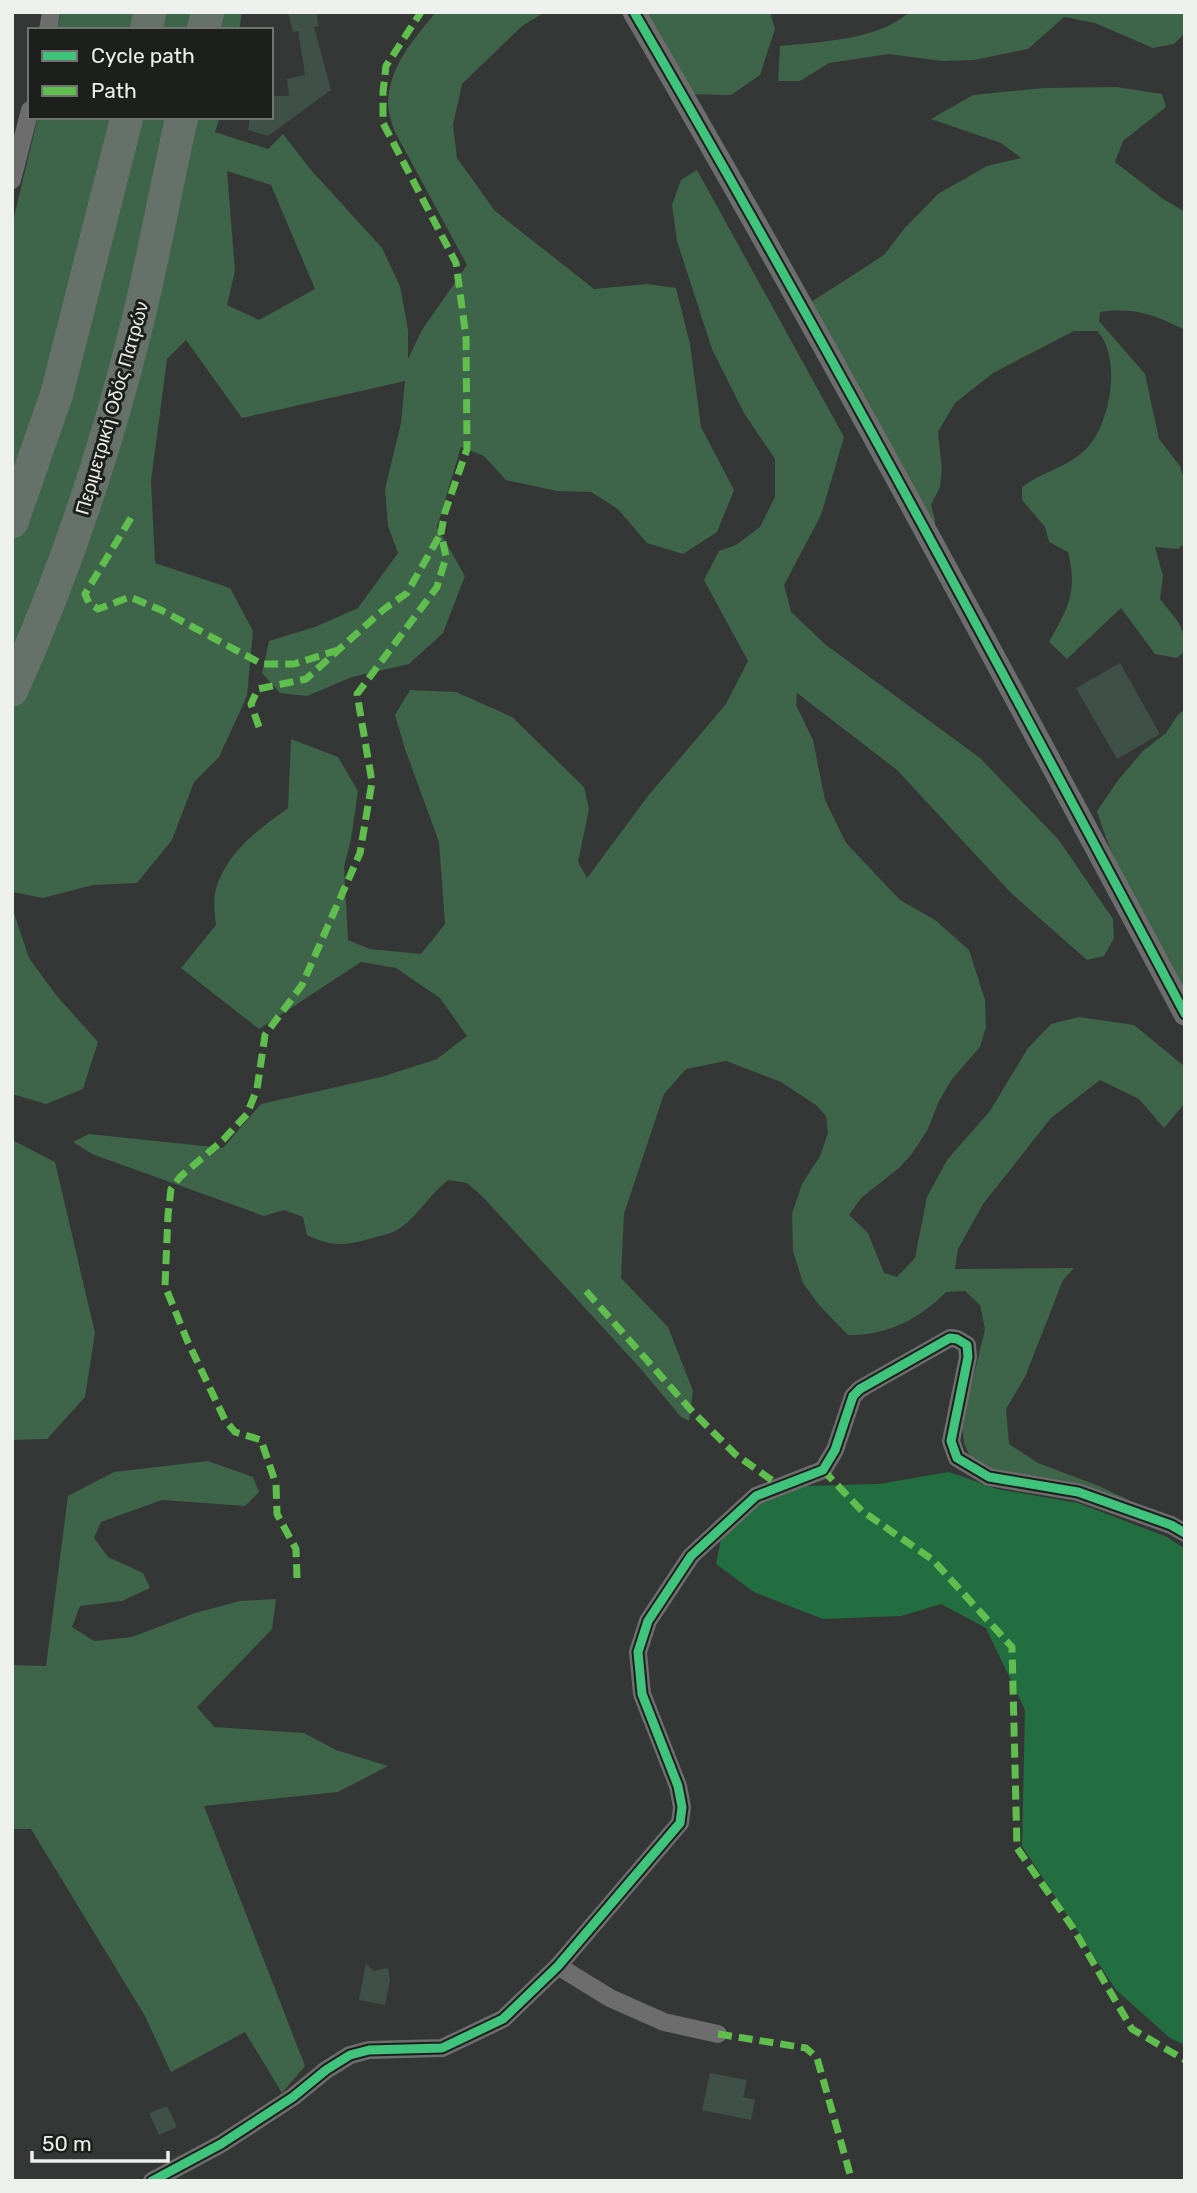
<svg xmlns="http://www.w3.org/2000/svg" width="1197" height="2193" font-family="Rubik,sans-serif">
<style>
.green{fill:#3e6449;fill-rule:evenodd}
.forest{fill:#236e41}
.building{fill:#3e5047}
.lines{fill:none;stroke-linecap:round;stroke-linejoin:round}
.minor{stroke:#6c6d6c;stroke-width:18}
.tertiary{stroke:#6c6d6c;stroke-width:23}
.motorway{stroke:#66716a;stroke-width:33}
.quiet{stroke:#5fbe4e;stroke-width:7;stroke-dasharray:14 7;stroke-linecap:butt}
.cycleway-casing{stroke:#1d1f1d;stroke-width:13}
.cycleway{stroke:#40c37c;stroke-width:9}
.labels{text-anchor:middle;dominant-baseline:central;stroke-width:6;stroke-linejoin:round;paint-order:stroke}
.street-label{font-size:19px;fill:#eef0ee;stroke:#1d1f1d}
</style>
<rect width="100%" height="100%" fill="#353736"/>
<!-- green -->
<path class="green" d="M61,12H242L239,30H57Z
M436,12H545L522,26L462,84L453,125L457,158L495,211L594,289L647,284L676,288L690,344L701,427L734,490L717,532L683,554L647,543L618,509L591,492L557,491L506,480L484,456L461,447L437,527L465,576L443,633L409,664L352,677L307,696L280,693L262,673L269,641L315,627L358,608L398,553L388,526L385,489L401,423L405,381L242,418L186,340L167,359L151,481L155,563L230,588L253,631L247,696L219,757L194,782L172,840L137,883L93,885L43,898L12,892V225L38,117H220L215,132L268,149L283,134L311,170L382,248L400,286L408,330V359L422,330L467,265L394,130C392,122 388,112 388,103C389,66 414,39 436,12ZM227,171L271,185L315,289L259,320L227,305L235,271Z
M639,12H770L775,29L760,75L731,95L687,94Z
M909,12H1185V33L1174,44L1153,48L1095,23L1064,17L1028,49L974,60L942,61L889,54L829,63L800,81H778L780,46C818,42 880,40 909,12Z
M1116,87L1162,94L1166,107L1123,141L1115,162L1163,199L1185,212V330C1155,315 1135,307 1100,312L1099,321L1145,374L1159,439L1180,466L1185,482V543L1178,549L1155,547L1163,576L1160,599C1176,620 1185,624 1185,651L1177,658L1155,654L1121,608L1067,659L1049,642C1068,608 1078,592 1068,552L1049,542L1045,527L1022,500V487C1043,471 1067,468 1087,448C1111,423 1122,356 1097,331H1074L993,373L955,403L938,432L942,470L940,487L931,505L935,520L934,539L808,304L884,255L904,229L938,194L987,166L1021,158L1001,143L931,119L973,95L1044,88Z
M697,170L844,437L821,515L784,585L791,612L826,645L980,758L1058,839L1113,919L1114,938L1104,956L1087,960L1012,894L897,770L797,693L796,705L813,740L825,800L846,843L900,900L935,920L969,950L985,1000L986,1027L980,1047L952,1079L939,1101L927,1131L911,1155L899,1168L861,1198L849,1215L868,1233L884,1273L897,1277L915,1258L927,1197L947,1160L990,1111L1028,1048L1051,1024L1079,1017L1134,1025L1184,1066L1185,1103L1164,1128L1139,1099L1100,1080L1051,1118L983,1204L958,1249L955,1269L1074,1268L1063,1280L1025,1377L1006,1409L1009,1444L1038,1463L1099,1486L1133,1502L1079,1483L991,1469L971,1459L964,1443L962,1424L985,1329L980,1305L965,1291L946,1292C920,1319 886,1336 848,1335L819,1305L803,1283L793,1251L792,1214L802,1184L820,1156L828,1133L826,1116L816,1105L781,1082L726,1061L686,1069L664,1094L624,1214L621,1278L668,1327L693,1391L689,1421L681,1417L640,1368L483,1197L467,1183L448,1180C429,1195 416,1219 397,1230C391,1234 382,1235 376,1237C349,1245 333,1248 307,1235L303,1217L284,1210L264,1216L92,1154L73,1142L89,1134L223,1148L261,1104L381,1077L437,1059L467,1036L440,998L396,968L361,962L259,1029L181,968L216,925C215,915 213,902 215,893C225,853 258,830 288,808L291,739L338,757L358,791L351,839L344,867L348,940L370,949L421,954L445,924L439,842L405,749L395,715L410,690L456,692L512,717L584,787L589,809L578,862L587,878L648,796L726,704L748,661L704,580L719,551L736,545L760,527L775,497V459L744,413L712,349L677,241L672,205L681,180Z
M1185,709V994C1154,935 1116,875 1097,811L1119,779L1143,751L1166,733L1177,716Z
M12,907L29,958L56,995L98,1042L83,1089L46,1104L12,1094Z
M12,1140L55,1162L95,1333L85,1397L47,1439L12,1440Z
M208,1461L253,1477L259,1492L245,1506L162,1500L101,1522L94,1538L108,1557L143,1573L150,1588L122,1601L80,1606L72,1627L94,1641L132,1637L195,1613L240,1601L276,1599L272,1629L197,1707L214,1727L304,1733L336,1750L388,1766L338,1792L204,1806L305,2066L282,2093L245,2032L171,2072L145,2016L31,1829H12V1665L46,1666L68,1496L114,1472Z"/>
<!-- forest -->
<path class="forest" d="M949,1472L997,1489L1078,1503L1167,1537L1185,1549V2045L1170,2038L1116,1990L1022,1846L1025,1710L986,1628L941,1604L901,1616L823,1619L754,1592L716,1564L721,1540L757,1501L806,1486L879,1484Z"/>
<!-- building -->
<path class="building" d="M288,12H316L319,26L314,27L331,90L268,136L248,130L250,117H271V96H289L287,79L305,75L298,31L293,32Z
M1120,663L1160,734L1117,759L1076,688Z
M366,1963L373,1971L388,1968L390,1980L385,2005L359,2000Z
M710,2073L747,2080L743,2097L755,2100L751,2120L702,2110Z
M167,2106L177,2127L159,2135L149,2113Z"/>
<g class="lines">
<!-- minor -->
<path class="minor" d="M48,30L51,12
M12,180L30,110
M558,1966L610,1998L664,2022L718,2034
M152,2181L221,2144L293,2097L326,2070L350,2055L369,2050L442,2048L503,2019L558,1966L680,1823L682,1807L678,1786L642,1694L638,1652L648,1621L691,1556L756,1496L823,1470L835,1450L853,1396L860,1389L950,1338L957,1339L967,1345L968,1357L951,1441L957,1458L989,1477L1078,1492L1171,1525L1185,1533"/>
<!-- tertiary -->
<path class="tertiary" d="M634,12C826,341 1006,678 1185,1014"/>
<!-- motorway -->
<path class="motorway" d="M146,30L150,12
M203,30L208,12
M12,522L57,393L127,117
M12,690C65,572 106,450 137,324C154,256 166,186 182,117"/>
<!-- quiet -->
<path class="quiet" d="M131,518L85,594L89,603L98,609L130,597L161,610L262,664H294L338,650
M259,727L251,704L258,689L306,679L383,610L407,593L441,533
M586,1291L690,1409L735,1454L780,1486
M823,1470L862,1511L933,1560L1012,1647L1017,1848L1073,1928L1132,2029L1185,2060
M297,1578L296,1549L277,1514L276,1484L261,1440L235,1432L225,1420L187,1340L165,1286L168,1215L171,1189L180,1177L223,1140L247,1114L257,1089L265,1035L302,985L360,853L372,782L357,694L437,587L446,557L441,533L445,512L467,449L466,337L456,263L383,123V92L386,66L421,12
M718,2034L806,2048L817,2058L852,2181"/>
<!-- cycleway casing -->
<g class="cycleway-casing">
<path id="cycleway" d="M634,12C826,341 1006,678 1185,1014
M152,2181L221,2144L293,2097L326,2070L350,2055L369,2050L442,2048L503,2019L558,1966L680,1823L682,1807L678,1786L642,1694L638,1652L648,1621L691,1556L756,1496L823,1470L835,1450L853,1396L860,1389L950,1338L957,1339L967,1345L968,1357L951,1441L957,1458L989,1477L1078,1492L1171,1525L1185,1533"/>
</g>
<!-- cycleway -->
<use href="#cycleway" class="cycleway"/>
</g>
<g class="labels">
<!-- street labels -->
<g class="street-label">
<text transform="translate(112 408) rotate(-74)">Περιμετρική Οδός Πατρών</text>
</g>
</g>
<!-- border -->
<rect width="1197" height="2193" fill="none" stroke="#eef0ee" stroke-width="28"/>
<!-- legend -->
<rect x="28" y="28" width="245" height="91" fill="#1d1f1d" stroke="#717371" stroke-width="2"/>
<rect x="42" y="51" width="35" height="10" fill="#40c37c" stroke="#717371" stroke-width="2"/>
<text x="91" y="63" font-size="21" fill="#eef0ee">Cycle path</text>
<rect x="42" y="86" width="35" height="10" fill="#5fbe4e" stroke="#717371" stroke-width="2"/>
<text x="91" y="98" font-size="21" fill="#eef0ee">Path</text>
<!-- scale -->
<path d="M32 2151v10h136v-10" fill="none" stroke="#eef0ee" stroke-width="3.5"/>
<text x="42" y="2151" font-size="21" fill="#eef0ee" stroke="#1d1f1d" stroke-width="5" paint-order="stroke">50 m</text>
</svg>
